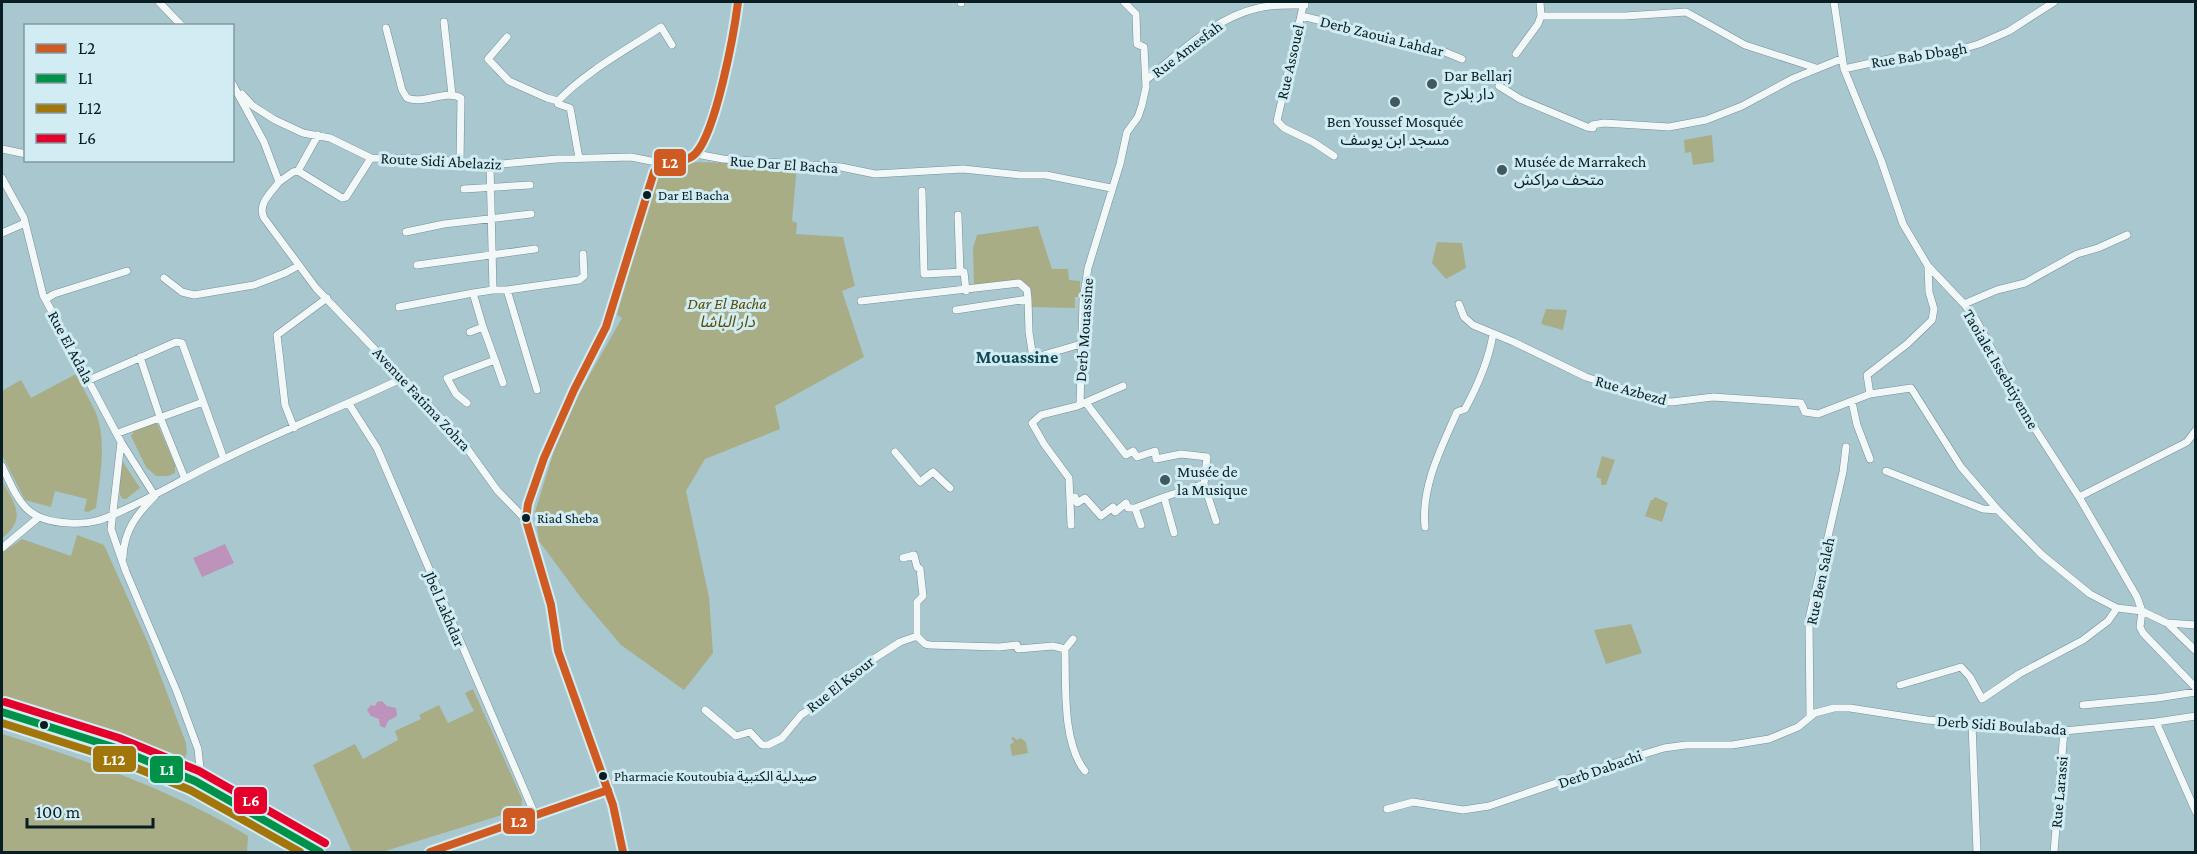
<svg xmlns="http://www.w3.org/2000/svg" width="2197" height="854" font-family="'Crimson Pro','Noto Sans Arabic',serif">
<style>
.green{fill:#a8ad86}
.water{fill:#be93bb}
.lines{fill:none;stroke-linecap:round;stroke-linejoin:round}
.minor-casing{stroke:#778e95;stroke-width:8}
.tertiary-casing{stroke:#778e95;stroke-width:10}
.secondary-casing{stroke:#778e95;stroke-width:10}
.minor{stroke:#f2f7f8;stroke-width:7}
.tertiary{stroke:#f2f7f8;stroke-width:8}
.secondary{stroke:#f2f7f8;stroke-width:9}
.bus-1-casing{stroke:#d1ecf3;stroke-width:12}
.bus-2-casing{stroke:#d1ecf3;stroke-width:12}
.bus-3-casing{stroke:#d1ecf3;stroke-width:12}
.bus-4-casing{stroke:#d1ecf3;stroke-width:12}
.bus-1{stroke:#cf5a22;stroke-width:8}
.bus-2{stroke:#01924a;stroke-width:8}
.bus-3{stroke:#a3760c;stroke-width:8}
.bus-4{stroke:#e4002b;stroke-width:8}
.poi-dot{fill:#40595f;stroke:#d1ecf3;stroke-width:2}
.bus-dot{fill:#081e23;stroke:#d1ecf3;stroke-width:2}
.labels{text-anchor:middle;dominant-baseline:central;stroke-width:6;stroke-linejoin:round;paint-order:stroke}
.bus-label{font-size:14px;fill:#081e23;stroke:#d1ecf3;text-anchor:start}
.street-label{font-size:16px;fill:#081e23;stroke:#d1ecf3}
.poi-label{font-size:16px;fill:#081e23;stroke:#d1ecf3;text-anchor:start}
.park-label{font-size:16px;font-style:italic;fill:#594b00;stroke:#d1ecf3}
.neighbourhood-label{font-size:18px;font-weight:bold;fill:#104956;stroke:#d1ecf3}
.line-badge{stroke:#d1ecf3;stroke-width:2}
.badge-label{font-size:16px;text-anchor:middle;font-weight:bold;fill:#fff}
</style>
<rect width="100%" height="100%" fill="#a9c7cf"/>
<!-- green -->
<path class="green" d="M1712,135L1714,162L1693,165L1691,152L1685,153L1684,140Z
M690,162L797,164L792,221L797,223L796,234L843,237L855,286L842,291L864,357L775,406L780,429L705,459L686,491L709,597L713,653L684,690L621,645L582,599L539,541L535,512L557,441L580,392L622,318L617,315L655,177L670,167Z
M1038,226L1052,269H1068L1069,280L1080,281V297H1075V308L1031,307L1023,284L974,287L973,248L977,235Z
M1437,242L1462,243L1466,268L1446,279L1432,263Z
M1546,309L1567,310L1563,330L1541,324Z
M76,374C82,387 90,400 96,413C107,441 100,478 96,508L88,512L84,511L87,499L55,491L51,507L25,500L2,455V391L21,380L31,398Z
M153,422L157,423L175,465V473L168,476H156L146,467L131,436L134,431Z
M1602,456L1615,460L1606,485H1601V479L1596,477Z
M121,459L140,488L126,499H123L120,495L119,464Z
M2,480C14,504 28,518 2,538Z
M1655,497L1668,503L1662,522L1645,516L1651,500H1653Z
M77,535L104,545L148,643L186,743C187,752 188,757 180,762L169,760L66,716L2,698V553L22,539L71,556Z
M1631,624L1642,653L1606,664L1594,630Z
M473,689L522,799L521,808L515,811L382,852H352L313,765L355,744L363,759L398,740L395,731L421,719L419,715L439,705L448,723L474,711L465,693Z
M2,734C86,760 172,790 248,836L247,852H2Z
M1013,737L1017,740L1021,738L1026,742L1028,753L1012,756L1010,745L1014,742L1011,738Z"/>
<!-- water -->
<path class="water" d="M225,544L234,563L202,577L193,558Z
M382,701L387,706L396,708L397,716L388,721L385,728L380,726L379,719L371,716L367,710L371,705L375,706L377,702Z"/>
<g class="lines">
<!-- minor casing -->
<g class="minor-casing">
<path id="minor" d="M159,2L182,26
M1304,2L1277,121L1284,128L1313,142L1334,156
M1834,2L1844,69L1881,160L1903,224L1928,266L1964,304L1976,320L2030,421L2079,497L2137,597L2142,611L2140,627L2143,633L2196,688
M961,3V2
M1302,16L1445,52L1462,59
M1541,16H1625L1686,12L1745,45L1816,68
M444,22L452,95
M386,28L402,90L407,98C424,105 445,89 461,98L460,162
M507,37L488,59L509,81L547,98L558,101
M1516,54L1538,24L1541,16L1540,2
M1844,69L1907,55L1955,51L1979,44L2009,31L2054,2
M1146,80C1180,53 1214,18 1258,8C1273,4 1289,5 1305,5
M232,83L264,142L279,182C271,193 257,204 264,218L316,288L459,437L497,490L526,520
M1499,86L1520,99L1587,127L1593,128L1592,125L1604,123L1669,127L1706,120L1742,106L1792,79L1841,59
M242,94L253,106L275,120L303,133L330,138L371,158L437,159L466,164L490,165L557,159L631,157L661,163
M2,149L26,154
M696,154L723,159L841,167L875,174L963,169L1020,175H1046L1111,188
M579,158L571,113L570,108L558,104V101C585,72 628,49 661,27L672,45
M298,171L318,135
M2,178L24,218L43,295L121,442L111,529L126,572L177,692L198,749L200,768L193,786
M279,182L293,172L298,171L342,198L346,197L371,158
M464,189L530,185
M922,191L924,274L964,272L966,291
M958,215L960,272
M406,232L444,224L531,214
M2,233L25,223
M417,265L535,249
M164,278L182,292L194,295L254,285L285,273L298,266
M493,290H507L579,280L584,276L583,254
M507,290L537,390
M46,299L54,294L127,271
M861,301L1019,283L1027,290L1028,299
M1459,304L1464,317L1473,325L1514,342L1586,377L1659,401L1672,402L1713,397L1801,403L1805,412L1818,414L1870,394L1911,388L1961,467L1998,510L2041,554L2090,594L2117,608L2142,611L2167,623L2196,651
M1964,304L1997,290L2025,283L2077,254L2098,248L2127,235
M399,307L473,293
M956,310L1028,299L1029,332L1033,358L1081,344
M470,332L483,327L473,293L493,290L490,165
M140,357L160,417L185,479
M495,360L503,383
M89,380L176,342L182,343L224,459
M1870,394L1867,375L1907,344L1932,320L1934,309L1929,292L1928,266
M1852,402L1857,425L1870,459
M467,403L456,394L447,378L495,360L483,327
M1086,403L1126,455L1133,451L1137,457L1155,451L1156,459L1181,454L1207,457L1204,484
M349,404L377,448L536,817
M1080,405L1083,301L1088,268L1120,164L1127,132L1138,117L1142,105L1146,87L1144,47L1137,44L1136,14L1124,2
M294,428L285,405L277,335L327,298
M118,433L203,402
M121,442L155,496C137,514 124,530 123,557
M895,452L920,482L933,472L950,488
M2,466C19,502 25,521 69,523C96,525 108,517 130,507C162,492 192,474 224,459C283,430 344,406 403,378
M1886,471L1983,509L1998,510
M1164,497L1204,484L1216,521
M2079,497L2187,442L2196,430
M1070,498L1075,497L1077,503L1085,498L1101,516L1113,507L1115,512L1126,503L1128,508H1135L1141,525
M1135,508L1164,497L1174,533
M1071,525L1069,478L1044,444L1032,423L1041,415L1077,406L1123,386
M1425,527C1421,486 1441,449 1457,412L1465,409C1478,385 1489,360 1493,334
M2,548L39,517
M903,558L914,555L917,567L920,569L923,596L917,602V636
M2167,623L2196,625
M1073,639L1065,649C1066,684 1062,743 1085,771
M1900,685L1961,667L1970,677L1982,699L2019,674L2083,640L2108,621L2117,608
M2083,705L2157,698L2196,692
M705,710L736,736L750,732L762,745H768L782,738L801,715L812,708L839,681L900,642L917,636L925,644L930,645L999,647L1017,645L1018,649L1053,646L1065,649
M1810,716L1809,619L1843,472L1846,447
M2156,722L2196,812
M1972,724L1977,852
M1387,809L1413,802L1463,810L1489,806L1618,762L1664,748L1686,745H1732L1769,739L1798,727L1815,713L1834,708H1850L1927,720L2064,731L2156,722L2196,716
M2054,852L2064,731"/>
</g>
<!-- tertiary casing -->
<g class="tertiary-casing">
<path id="tertiary" d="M430,852L608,790
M623,852L613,805L558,651L551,605L526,520L528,504L544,458L574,390L606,327L654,172L661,163C672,162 687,162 696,153C711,138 737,26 738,2"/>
</g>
<!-- secondary casing -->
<g class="secondary-casing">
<path id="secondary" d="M2,712L116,748L195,781L320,852
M2,720L29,727L139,765L192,787L307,852"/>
</g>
<!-- minor -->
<use href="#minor" class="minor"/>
<!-- tertiary -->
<use href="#tertiary" class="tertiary"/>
<!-- secondary -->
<use href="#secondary" class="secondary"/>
<!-- bus-1 casing -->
<g class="bus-1-casing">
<path id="bus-1" d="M430,852L608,790
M623,852L613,805L558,651L551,605L526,520L528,504L544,458L574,390L606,327L654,172L661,163C672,162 688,162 696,153C716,131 734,34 738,2"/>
</g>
<!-- bus-2 casing -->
<g class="bus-2-casing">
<path id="bus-2" d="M2,712L116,748L195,781L320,852"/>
</g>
<!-- bus-3 casing -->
<g class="bus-3-casing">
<path id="bus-3" d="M2,723L112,758L190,790L300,852"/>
</g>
<!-- bus-4 casing -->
<g class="bus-4-casing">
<path id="bus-4" d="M5,702L119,738L199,771L325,843"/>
</g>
<!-- bus-1 -->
<use href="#bus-1" class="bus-1"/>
<!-- bus-2 -->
<use href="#bus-2" class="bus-2"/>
<!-- bus-3 -->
<use href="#bus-3" class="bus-3"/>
<!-- bus-4 -->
<use href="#bus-4" class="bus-4"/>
</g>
<!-- markers -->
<g class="poi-dot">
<circle cx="1432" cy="84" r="6"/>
<circle cx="1395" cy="102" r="6"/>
<circle cx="1502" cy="170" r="6"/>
<circle cx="1165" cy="480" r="6"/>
</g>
<g class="bus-dot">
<circle cx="647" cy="195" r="5"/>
<circle cx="526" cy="518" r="5"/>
<circle cx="44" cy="725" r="5"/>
<circle cx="603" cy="776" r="5"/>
</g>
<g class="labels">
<!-- bus labels -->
<g class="bus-label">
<text x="658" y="195">Dar El Bacha</text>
<text x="537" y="518">Riad Sheba</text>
<text x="614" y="776">Pharmacie Koutoubia صيدلية الكتبية</text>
</g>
<!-- street labels -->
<g class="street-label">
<text transform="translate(1382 36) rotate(14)">Derb Zaouia Lahdar</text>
<text transform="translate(1187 49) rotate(-37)">Rue Amesfah</text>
<text transform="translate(1919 55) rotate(-9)">Rue Bab Dbagh</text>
<text transform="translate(1290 62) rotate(-77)">Rue Assouel</text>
<text transform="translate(441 161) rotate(3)">Route Sidi Abelaziz</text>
<text transform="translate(784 164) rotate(4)">Rue Dar El Bacha</text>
<text transform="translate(1084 330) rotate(-86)">Derb Mouassine</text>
<text transform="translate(71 347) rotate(62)">Rue El Adala</text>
<text transform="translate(2001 369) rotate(60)">Taoialet Issebtiyenne</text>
<text transform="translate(1631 390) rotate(16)">Rue Azbezd</text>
<text transform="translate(422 399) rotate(47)">Avenue Fatima Zohra</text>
<text transform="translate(1820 581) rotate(-78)">Rue Ben Saleh</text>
<text transform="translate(445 609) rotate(67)">Jbel Lakhdar</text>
<text transform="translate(840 684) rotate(-38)">Rue El Ksour</text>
<text transform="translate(2002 725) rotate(4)">Derb Sidi Boulabada</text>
<text transform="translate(1600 769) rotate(-19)">Derb Dabachi</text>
<text transform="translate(2059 792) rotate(-85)">Rue Larassi</text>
</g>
<!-- poi labels -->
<g class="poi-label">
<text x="1444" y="75">Dar Bellarj<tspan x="1444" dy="18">دار بلارج</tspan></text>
<text x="1395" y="121" text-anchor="middle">Ben Youssef Mosquée<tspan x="1395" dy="18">مسجد ابن يوسف</tspan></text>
<text x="1514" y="161">Musée de Marrakech<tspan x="1514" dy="18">متحف مراكش</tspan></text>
<text x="1177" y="471">Musée de<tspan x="1177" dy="18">la Musique</tspan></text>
</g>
<!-- park labels -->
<g class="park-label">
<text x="727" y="303">Dar El Bacha<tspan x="727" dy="18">دار الباشا</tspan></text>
</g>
<!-- neighbourhood labels -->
<g class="neighbourhood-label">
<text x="1017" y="357">Mouassine</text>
</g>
</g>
<g class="line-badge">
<rect x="653" y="148" width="34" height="29" rx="6" fill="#cf5a22"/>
<rect x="92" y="745" width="45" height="28" rx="6" fill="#a3760c"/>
<rect x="149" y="755" width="35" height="29" rx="6" fill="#01924a"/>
<rect x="233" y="786" width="35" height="29" rx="6" fill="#e4002b"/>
<rect x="502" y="807" width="34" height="28" rx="6" fill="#cf5a22"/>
</g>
<g class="badge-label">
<text x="670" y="168">L2</text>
<text x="114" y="765">L12</text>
<text x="167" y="775">L1</text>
<text x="251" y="806">L6</text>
<text x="519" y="827">L2</text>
</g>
<!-- border -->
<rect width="2197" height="854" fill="none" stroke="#081e23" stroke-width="6"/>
<!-- legend -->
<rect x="24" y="24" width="210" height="138" fill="#d1ecf3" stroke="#819aa0" stroke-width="1.5"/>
<rect x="36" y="44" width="30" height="9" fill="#cf5a22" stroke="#819aa0" stroke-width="1.5"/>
<text x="78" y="54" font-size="18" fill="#081e23">L2</text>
<rect x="36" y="74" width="30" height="9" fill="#01924a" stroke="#819aa0" stroke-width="1.5"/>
<text x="78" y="84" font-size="18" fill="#081e23">L1</text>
<rect x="36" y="104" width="30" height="9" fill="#a3760c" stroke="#819aa0" stroke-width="1.5"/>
<text x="78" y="114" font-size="18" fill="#081e23">L12</text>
<rect x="36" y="134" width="30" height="9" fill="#e4002b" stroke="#819aa0" stroke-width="1.5"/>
<text x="78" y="144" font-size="18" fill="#081e23">L6</text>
<!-- scale -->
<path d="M27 818v9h126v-9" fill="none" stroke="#081e23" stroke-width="3"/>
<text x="36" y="818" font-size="18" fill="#081e23" stroke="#d1ecf3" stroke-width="4.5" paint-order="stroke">100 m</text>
</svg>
